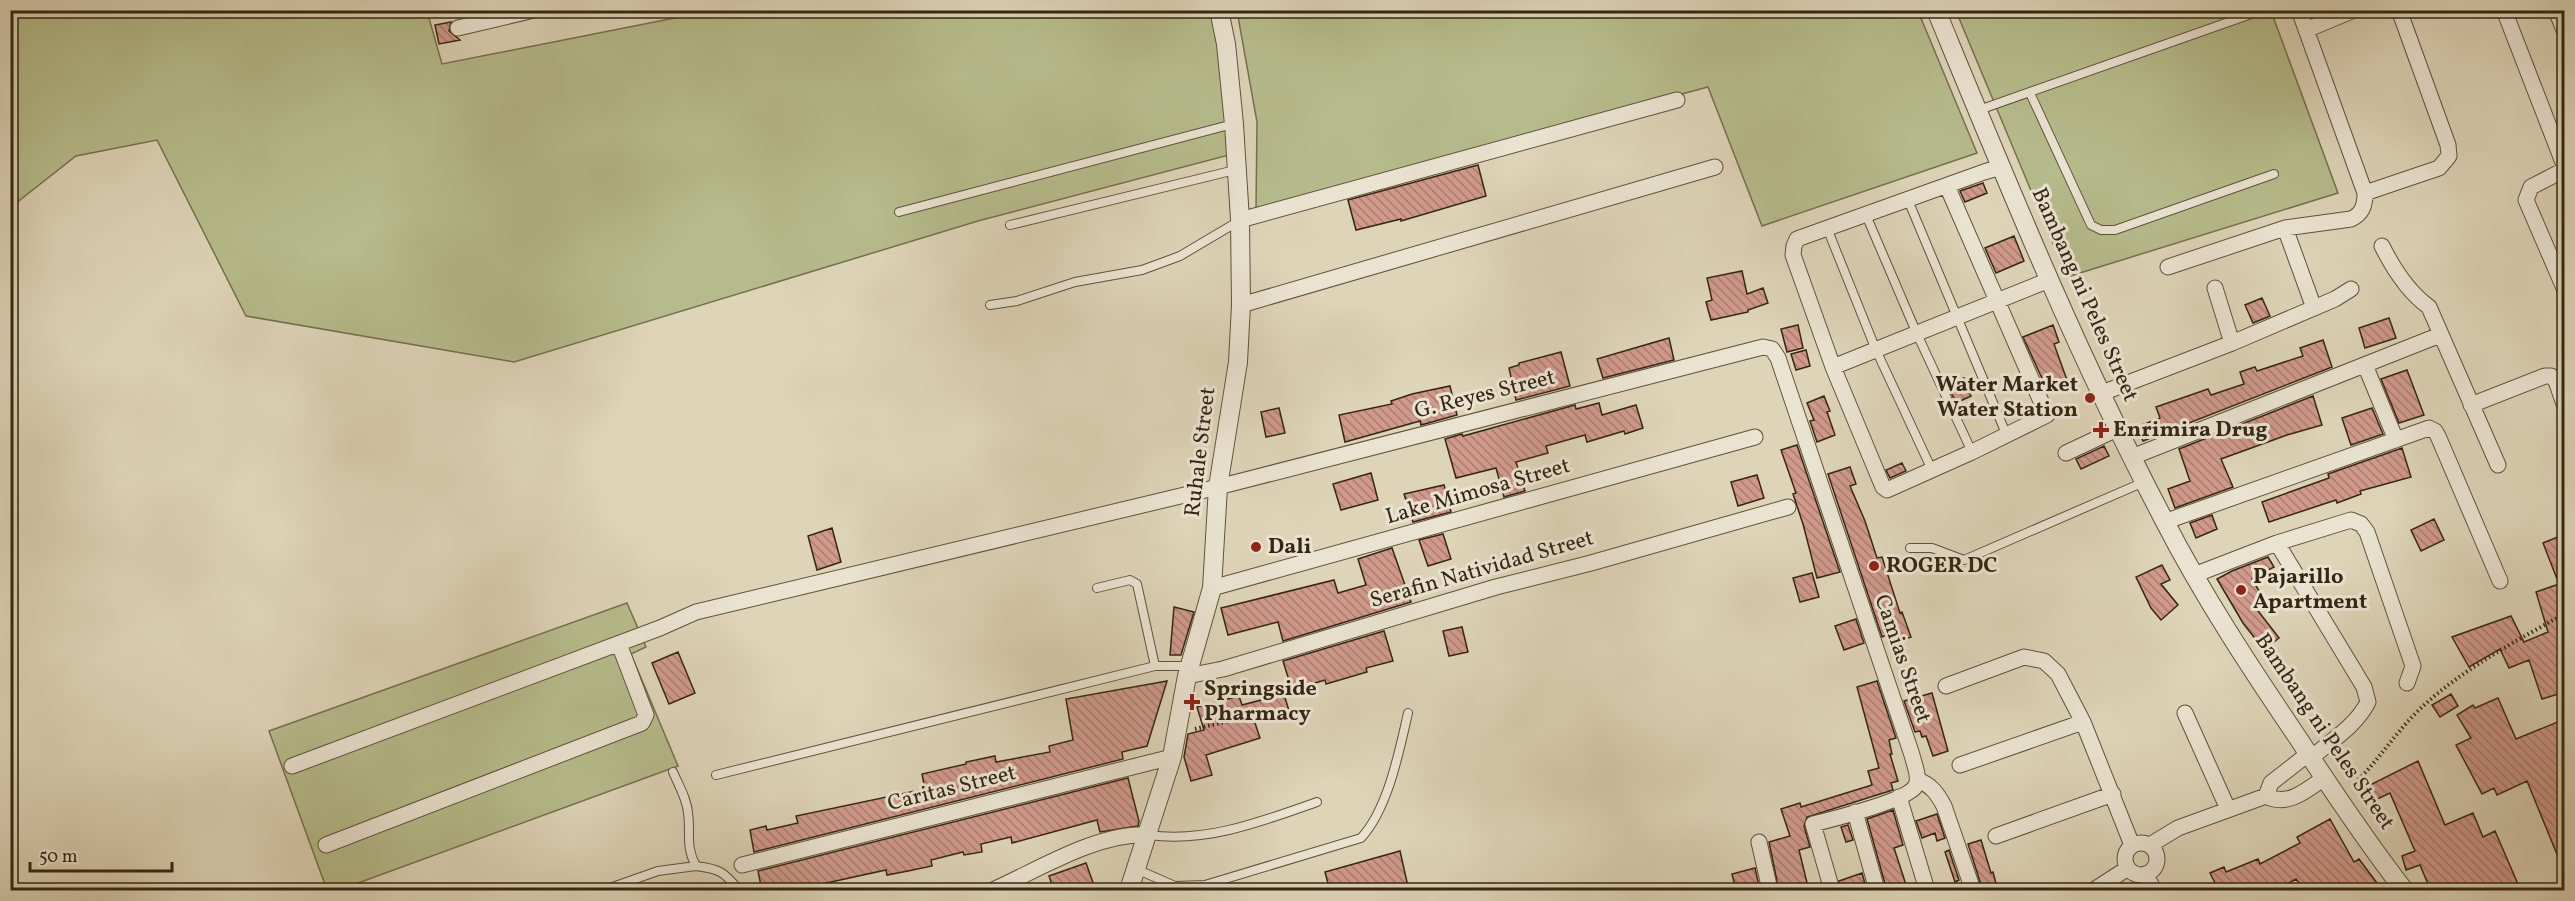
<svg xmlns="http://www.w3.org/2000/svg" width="2575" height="901" font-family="Vollkorn,serif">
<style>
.grass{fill:#b6bb8b;stroke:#76704f;stroke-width:1.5}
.building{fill:url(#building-back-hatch);stroke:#352613;stroke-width:1.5}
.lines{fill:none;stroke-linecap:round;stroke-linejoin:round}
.service-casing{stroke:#5f523c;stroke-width:10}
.minor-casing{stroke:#5f523c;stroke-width:17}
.tertiary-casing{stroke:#5f523c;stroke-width:20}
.path{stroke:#352613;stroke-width:4;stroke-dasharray:1.5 3;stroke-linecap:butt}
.service{stroke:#eae3d1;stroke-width:8}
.minor{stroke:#eae3d1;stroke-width:15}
.tertiary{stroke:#eae3d1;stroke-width:18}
.poi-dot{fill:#8f2418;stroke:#eae3d1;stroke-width:2}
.labels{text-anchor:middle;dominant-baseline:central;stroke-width:6;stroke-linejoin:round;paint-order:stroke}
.street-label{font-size:22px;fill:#352613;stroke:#eae3d1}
.poi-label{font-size:22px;font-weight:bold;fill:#352613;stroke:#eae3d1;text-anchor:start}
</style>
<defs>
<pattern id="building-back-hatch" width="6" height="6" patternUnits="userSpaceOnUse" patternTransform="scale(1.5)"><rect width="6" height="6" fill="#d0998c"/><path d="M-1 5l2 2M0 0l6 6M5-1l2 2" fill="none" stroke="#aa7d71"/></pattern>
</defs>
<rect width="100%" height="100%" fill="#ded4b8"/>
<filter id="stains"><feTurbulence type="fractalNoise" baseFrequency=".00333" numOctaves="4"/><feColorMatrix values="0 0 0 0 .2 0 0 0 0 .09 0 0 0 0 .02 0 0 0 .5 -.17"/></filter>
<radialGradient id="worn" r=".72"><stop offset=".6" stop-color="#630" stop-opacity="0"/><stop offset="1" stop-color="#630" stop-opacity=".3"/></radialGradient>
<!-- grass -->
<path class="grass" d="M11,11H427L442,64L710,11H1212L1220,48L1229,155L978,221L514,362L246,316L157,140L76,156L11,207Z
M1237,11H1918L1977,153L1762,226L1708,87L1256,208L1257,122Z
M1956,11H2271L2338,193L2067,277Z
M627,603L646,647L631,654L678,766L339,890H327L269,731Z"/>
<!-- building -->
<path class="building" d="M451,22L449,31L460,40L439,44L435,25Z
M1478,165L1486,196L1401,221V219L1356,230L1348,200Z
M1983,183L1987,193L1965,202L1960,191Z
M2014,236L2024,261L1996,273L1985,248Z
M1742,271L1747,294L1763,288L1768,303L1748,310V312L1711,320L1706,302L1712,300L1707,278Z
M2262,298L2270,316L2253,323L2245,305Z
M2389,318L2396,338L2365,348L2359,328Z
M1798,325L1803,348L1787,352L1781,329Z
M2053,325L2059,342L2054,344L2067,380L2046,387L2023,337Z
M1669,338L1674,360L1603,378L1597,359Z
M2323,340L2332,367L2143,441L2137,427L2160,418L2156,407L2208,389L2211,395L2244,384L2240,372L2255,367L2257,371L2303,356L2300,348Z
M1806,350L1810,366L1796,370L1791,354Z
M1561,352L1570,386L1516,400L1509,368L1519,365V363Z
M2407,370L2424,415L2399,423L2381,379Z
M1964,378L1971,396L1956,403L1947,384Z
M1450,386L1457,415L1421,425L1420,421L1345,442L1339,415L1392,404L1391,401L1412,394Z
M1824,396L1830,411L1827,412L1835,435L1817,442L1810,421L1814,420L1807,403Z
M2313,396L2322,425L2287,435L2221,459L2233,487L2175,508L2168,489L2190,481L2179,449Z
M1599,403L1602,415L1636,405L1643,428L1625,434L1624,431L1587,442L1585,435L1546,446L1548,453L1516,462L1525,491L1504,497L1496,468L1456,478L1445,439L1462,434L1463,436L1575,405L1576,409Z
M1279,408L1285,433L1266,437L1261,412Z
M2372,408L2383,434L2351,445L2342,418Z
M1797,445L1840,572L1817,578L1803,524L1793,494L1796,493L1781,450Z
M2104,446L2109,456L2081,469L2076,459Z
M2402,448L2411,477L2360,491L2361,494L2337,503L2336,500L2269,522L2262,502L2329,478L2328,474Z
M1902,463L1906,471L1890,478L1886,470Z
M1850,467L1856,484L1850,486L1865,521L1877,558L1882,557L1900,613L1902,612L1911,637L1889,645L1886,635L1882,637L1828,474Z
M1371,473L1378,500L1341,510L1333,484Z
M1757,475L1764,498L1738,506L1731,482Z
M1444,485L1451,512L1413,522L1404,494Z
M2212,515L2217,529L2196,538L2190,523Z
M2434,519L2444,540L2421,551L2411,530Z
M832,528L841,562L817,570L808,536Z
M1443,534L1451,559L1428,566L1419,540Z
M2565,534V692L2542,699L2529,660L2509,668L2500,649L2469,667L2452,637L2511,616L2524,642L2548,632L2536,592L2559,584L2543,543Z
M1392,548L1411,602L1283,641L1278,622L1228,635L1221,608L1334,580L1338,593L1366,585L1358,559Z
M2268,557L2274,567L2252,579L2265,601L2255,607L2279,638L2264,650L2243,623L2217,579L2232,571Z
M2162,565L2170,580L2161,584L2178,605L2161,620L2151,608L2136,577Z
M1812,573L1819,597L1800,602L1793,578Z
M1174,607L1194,612L1181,655H1170Z
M1856,619L1864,643L1844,650L1835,626Z
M1462,627L1468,652L1449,656L1443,631Z
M1384,631L1393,661L1366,668L1367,672L1326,684L1325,680L1292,690L1283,661Z
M678,652L695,693L669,704L652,663Z
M1167,681L1147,746L1122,752L1123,759L754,852L750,830L766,826L767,830L798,823L796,816L925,789L922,774L966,764V762L995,756L996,762L1050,752L1049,746L1073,740L1066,699Z
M1877,681L1896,738L1889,740L1892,754H1890L1898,781L1891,783L1893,790L1880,794L1807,817L1804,826L1810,847L1799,850L1809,891H1779L1769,842L1790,836L1781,809L1800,803L1801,807L1872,785L1868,771L1879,768L1857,687Z
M1932,693L1948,751L1933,756L1926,736L1922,737L1920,731L1915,732L1904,701Z
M1284,694L1289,711L1254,720L1260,738L1206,755L1212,775L1191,781L1184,757L1188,734L1204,730L1197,707L1239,696L1242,705Z
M2451,694L2458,706L2440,717L2432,705Z
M2498,698L2516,739L2565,719V874L2527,781L2497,795L2494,788L2482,794L2456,745L2471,738L2457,715L2473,705L2475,708Z
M2418,761L2445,825L2473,813L2483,837L2495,831L2521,891H2431L2420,865L2406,870L2402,856L2415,851L2390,793L2373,801L2366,787Z
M1128,778L1139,821L1138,826L1100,832L1097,820L1012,843L1011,837L981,844L982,852L964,855L963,852L931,860L932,866L908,871L887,875L886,870L790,891H762L758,871Z
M1893,810L1903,845L1894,848L1908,891H1887L1867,819Z
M1937,814L1945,838L1937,841L1935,833L1922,838L1916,821Z
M2330,819L2354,862L2359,859L2383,891H2305L2296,879L2275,891H2219L2210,873L2224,867L2226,872L2258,859L2260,864L2300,843L2297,837Z
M1848,825L1853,840L1846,842L1841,827Z
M1981,840L1991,873L1993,872L1998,891H1983L1968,844Z
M1949,850L1959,880L1955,882L1945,852Z
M1400,851L1409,891H1330L1325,872Z
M1086,863L1096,891H1054L1049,876Z
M1755,868L1760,891H1736L1732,874Z
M1862,873L1867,891H1842L1839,881Z"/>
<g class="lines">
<!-- service casing -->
<g class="service-casing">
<path id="service" d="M2030,93L2091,225L2101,230H2115L2274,174
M1979,110L2257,12
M1908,200L2007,436
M899,212L1233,124
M1866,215L1917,334L1972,452
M1010,225L1235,170
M1827,228L1876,350L1932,470
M990,305L1017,301L1075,282L1142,270L1180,256L1239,221
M1910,548H1932L1964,560L2144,482
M1097,588L1130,580L1137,584L1155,666
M673,772C679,786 687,799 688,813C691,833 685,846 696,866C720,869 724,872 739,890
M716,775L1155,666H1188
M1149,835C1207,843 1263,821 1317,802
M1136,869L1175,886L1205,885L1361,838C1388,809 1399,752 1408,713
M604,890L658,871L696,866"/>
</g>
<!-- minor casing -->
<g class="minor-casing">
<path id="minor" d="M2504,10L2564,165
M2556,10L2564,30
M458,28L534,10
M2306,30L2354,10
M2564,170L2531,187L2526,200L2564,288
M1947,186L2047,415L1972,452L1887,490L1883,487L1833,367L1793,255L1794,246L1797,239L1984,172L2001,167
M2365,193L2439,168L2449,156L2448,145L2399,10
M1240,220L1677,100
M2285,228L2314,308
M2382,246C2394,270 2408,292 2429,307L2498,465
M2168,267L2285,228L2351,219C2362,214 2365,206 2365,193L2299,10
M2215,288L2232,343
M1241,305L1715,167
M2365,365L2396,440
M1833,367L2049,280
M2102,393L2232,343L2335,299L2351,289
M2471,405L2545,376H2551L2556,381L2564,404
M2066,453L2119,428
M2132,457L2440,335
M2164,522L2429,428L2435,431L2438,436L2500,581
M2277,543L2364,687L2368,702C2356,726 2331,741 2311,758
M2194,575L2277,543L2351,520L2361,524L2367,532L2413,666L2407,683
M1212,588L1755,437
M1187,676L1223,669L1496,587L1591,563L1788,507
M1946,686L2024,657L2044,661L2058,674L2083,722L2132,845
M2185,713L2228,809
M1960,765L2083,722
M292,766L660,628L696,612L1218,487L1763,347L1772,349L1778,358L1912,755C1914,764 1921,779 1915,787C1905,801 1833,819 1813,824L1832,890
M1918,780C1931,785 1937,793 1944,806L1973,890
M2266,796L2271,783L2308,754
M1899,797L1927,890
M1855,812L1877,890
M1996,836L2113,794
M1759,842L1770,890
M2125 859a16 16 0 1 1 32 0a16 16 0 1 1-32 0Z
M326,845L642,723L646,715L619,644
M2150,845L2178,828L2266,796C2287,807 2306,791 2324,778
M742,865L1172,757
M2145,874L2154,890
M993,890C1038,870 1098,832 1149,835
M2094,890L2128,868"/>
</g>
<!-- tertiary casing -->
<g class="tertiary-casing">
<path id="tertiary" d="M1936,10C2007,182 2077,355 2164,520C2203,596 2250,667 2298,738C2332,790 2366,841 2404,890
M1129,890L1172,757L1187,676L1212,588L1218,487L1238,362L1241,305L1240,220L1234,124L1226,44L1219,10"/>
</g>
<!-- path -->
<path class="path" d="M1195,729L1258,714
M2352,786C2377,763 2394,734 2419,710C2459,671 2516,641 2564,614"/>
<!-- service -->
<use href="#service" class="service"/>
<!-- minor -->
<use href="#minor" class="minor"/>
<!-- tertiary -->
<use href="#tertiary" class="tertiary"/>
</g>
<!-- markers -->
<g class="poi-dot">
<circle cx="2090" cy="398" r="6"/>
<path d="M2098 421h6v6h6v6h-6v6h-6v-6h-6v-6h6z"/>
<circle cx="1256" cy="547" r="6"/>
<circle cx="1874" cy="566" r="6"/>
<circle cx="2241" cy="590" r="6"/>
<path d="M1189 693h6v6h6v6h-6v6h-6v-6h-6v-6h6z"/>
</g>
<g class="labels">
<!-- street labels -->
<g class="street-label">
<text transform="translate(2084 295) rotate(66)">Bambang ni Peles Street</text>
<text transform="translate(1485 395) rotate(-14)">G. Reyes Street</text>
<text transform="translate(1201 452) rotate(-83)">Ruhale Street</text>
<text transform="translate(1478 492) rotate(-16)">Lake Mimosa Street</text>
<text transform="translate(1482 570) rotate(-16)">Serafin Natividad Street</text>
<text transform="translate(1902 659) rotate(71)">Camias Street</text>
<text transform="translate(2324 732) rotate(56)">Bambang ni Peles Street</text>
<text transform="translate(952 789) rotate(-14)">Caritas Street</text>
</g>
<!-- poi labels -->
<g class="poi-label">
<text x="2078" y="385" text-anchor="end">Water Market<tspan x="2078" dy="25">Water Station</tspan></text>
<text x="2113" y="430">Enrimira Drug</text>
<text x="1268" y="547">Dali</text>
<text x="1886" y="566">ROGER DC</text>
<text x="2253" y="577">Pajarillo<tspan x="2253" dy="25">Apartment</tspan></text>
<text x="1204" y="689">Springside<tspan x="1204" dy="25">Pharmacy</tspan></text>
</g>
</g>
<!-- margin -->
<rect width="2575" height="901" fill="none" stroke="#ded4b8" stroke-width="36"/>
<rect x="12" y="12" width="2551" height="877" fill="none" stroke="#352613" stroke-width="3"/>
<rect x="18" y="18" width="2539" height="865" fill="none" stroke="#352613" stroke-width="1.5"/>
<!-- scale -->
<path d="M30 862v9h142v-9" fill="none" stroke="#352613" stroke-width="3"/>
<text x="39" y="862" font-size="18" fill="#352613" stroke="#eae3d1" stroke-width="4.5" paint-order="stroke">50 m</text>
<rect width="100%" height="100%" filter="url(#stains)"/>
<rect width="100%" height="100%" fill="url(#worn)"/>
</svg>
